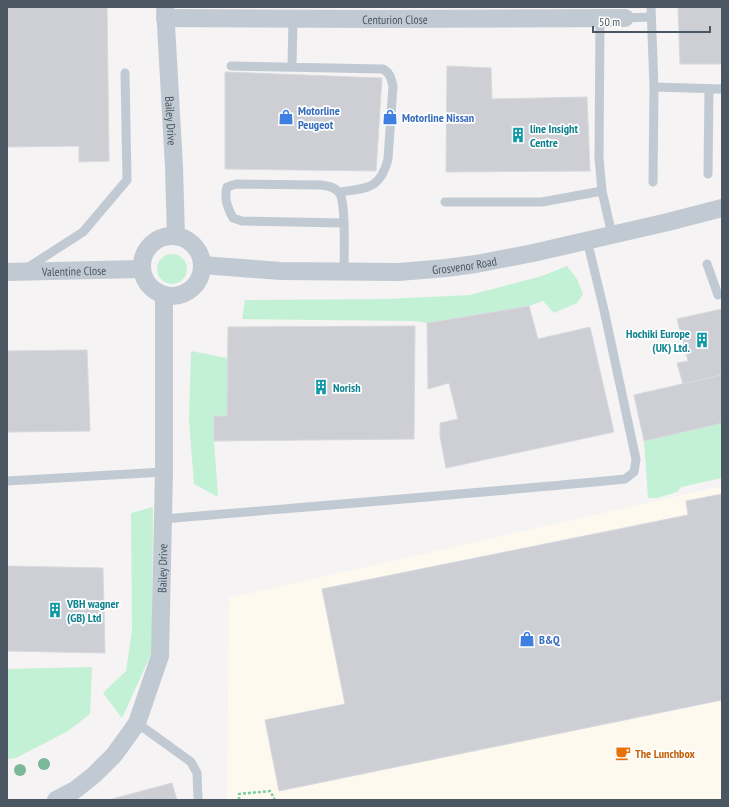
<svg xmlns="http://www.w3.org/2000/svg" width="729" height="807" font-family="'PT Sans Narrow',sans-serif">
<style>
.commercial{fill:#fdf9ef}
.green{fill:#c3f1d5}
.building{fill:#cdcfd5;stroke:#d7d9de}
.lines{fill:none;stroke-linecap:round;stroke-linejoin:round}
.path{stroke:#7ad0a6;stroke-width:2.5;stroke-dasharray:3 2;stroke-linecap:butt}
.service{stroke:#c1cad2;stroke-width:9}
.minor{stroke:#c1cad2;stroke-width:18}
.tree{fill:#7bb799}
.labels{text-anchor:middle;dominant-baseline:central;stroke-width:3.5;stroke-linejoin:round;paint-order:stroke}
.street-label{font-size:12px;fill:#4a5661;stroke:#fff}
.shop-label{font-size:12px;font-weight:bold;fill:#366cbe;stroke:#fff;text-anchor:start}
.culture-label{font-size:12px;font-weight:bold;fill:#0d838f;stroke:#fff;text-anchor:start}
.food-label{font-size:12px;font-weight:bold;fill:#c56008;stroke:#fff;text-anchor:start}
</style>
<rect width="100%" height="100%" fill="#f5f3f3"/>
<!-- commercial -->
<path class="commercial" d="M722,486V800H227L229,598Z"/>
<!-- green -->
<path class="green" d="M157 269a15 15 0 1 1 30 0a15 15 0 1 1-30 0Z
M567,266L577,279L583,294L577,303L554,313L543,301L529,306L427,323L415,321L242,319L245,300L386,299L470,295L542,276Z
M191,351L227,358V416H214V441L218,497L194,484L189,420Z
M722,423V478L681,487L677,492L657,498H648L644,441Z
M153,507L152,652L122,718L103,693L126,671L132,630L131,513Z
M92,667L90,714L68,731L16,758L7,759V669Z"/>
<!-- building -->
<path class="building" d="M7,7H107L109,161L79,162V146L7,147Z
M678,7H722V64H680Z
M447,66L491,68L492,99L587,97L590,171L446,172Z
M225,72L382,78L376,171L225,169Z
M529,306L538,339L590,327L614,432L446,468L440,436V423L458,419L449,383L428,389L427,323Z
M722,309V375L683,384L677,363L688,361L677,319Z
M415,326L414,439L214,441V416H227L228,327Z
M87,350L90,431L7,432V351Z
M721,375L722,381V423L644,441L634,395Z
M722,494V689H721L722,700L279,791L265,720L345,704L322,589L688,515L686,501Z
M7,566L103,568L105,653L7,651Z
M172,783L177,800H108Z"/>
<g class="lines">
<!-- path -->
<path class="path" d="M239,800V794L270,791L275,800"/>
<!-- service -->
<path class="service" d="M651,7L654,87L722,89
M600,18L599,158L602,191
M625,18L650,17
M231,66L383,69C390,73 391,78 393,86L388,159C380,190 367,188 339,192
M292,67L293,18
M708,174L709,89
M653,182L654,87
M445,202H542L602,191L612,235
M343,223L242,221L233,218C227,207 224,198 227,187L236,184L321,185C329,186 335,187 340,194C346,204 344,257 344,272
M707,264L718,295L722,294
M27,268L83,232L127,180L125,73
M7,481L164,472
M163,519C317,506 471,494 625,479L634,472L636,459L634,450L604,310L587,240
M137,723L191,762L197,773L198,800"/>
<!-- minor -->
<g class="minor">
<path id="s1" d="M165,7L174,167L176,236"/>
<path id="s2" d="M165,18L384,19L625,18"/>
<circle cx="172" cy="266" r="30"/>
<path id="s3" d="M202,265L281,271L399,272L446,268L476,264L533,253L668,222L722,208"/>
<path id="s4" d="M7,272L141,269"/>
<path id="s5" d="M56,800L75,790L94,775L114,755L130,733L137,723L160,656L164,472V296"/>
</g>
</g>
<!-- trees -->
<g class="tree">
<circle cx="44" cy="764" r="6"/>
<circle cx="20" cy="770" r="6"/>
</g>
<!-- icons -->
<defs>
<g id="shop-bare" transform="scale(1.2)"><path d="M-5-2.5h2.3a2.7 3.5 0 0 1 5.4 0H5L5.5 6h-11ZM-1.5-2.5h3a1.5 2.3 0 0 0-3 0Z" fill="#3f7fe0" stroke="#fff" stroke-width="2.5" paint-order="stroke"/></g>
<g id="building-bare" transform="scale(1.2)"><path d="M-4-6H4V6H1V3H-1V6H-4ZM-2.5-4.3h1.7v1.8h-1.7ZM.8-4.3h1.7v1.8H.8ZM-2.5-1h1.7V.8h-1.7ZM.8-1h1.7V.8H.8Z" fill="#0f9aa8" stroke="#fff" stroke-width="2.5" paint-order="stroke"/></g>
<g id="cafe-bare" transform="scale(1.2)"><path d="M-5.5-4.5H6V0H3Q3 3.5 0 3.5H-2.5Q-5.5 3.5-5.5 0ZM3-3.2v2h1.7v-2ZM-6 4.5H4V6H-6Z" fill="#e8710a" stroke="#fff" stroke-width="2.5" paint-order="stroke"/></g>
</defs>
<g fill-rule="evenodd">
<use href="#shop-bare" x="286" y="117"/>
<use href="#shop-bare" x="390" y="117"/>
<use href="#building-bare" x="518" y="135"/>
<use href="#building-bare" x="702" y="340"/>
<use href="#building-bare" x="321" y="387"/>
<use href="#building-bare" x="55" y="610"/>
<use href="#shop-bare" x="527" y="639"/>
<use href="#cafe-bare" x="623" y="753"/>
</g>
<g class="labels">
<!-- street labels -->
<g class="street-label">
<text stroke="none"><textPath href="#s2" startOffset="230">Centurion Close</textPath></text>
<text stroke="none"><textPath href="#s1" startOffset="114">Bailey Drive</textPath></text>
<text stroke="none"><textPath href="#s3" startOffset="263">Grosvenor Road</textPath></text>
<text stroke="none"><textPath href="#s4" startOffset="67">Valentine Close</textPath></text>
<text stroke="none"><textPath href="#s5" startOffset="272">Bailey Drive</textPath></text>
</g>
<!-- shop labels -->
<g class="shop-label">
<text x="298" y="110">Motorline<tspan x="298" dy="14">Peugeot</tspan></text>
<text x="402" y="117">Motorline Nissan</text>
<text x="539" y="639">B&amp;Q</text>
</g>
<!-- culture labels -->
<g class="culture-label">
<text x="530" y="128">line Insight<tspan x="530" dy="14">Centre</tspan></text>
<text x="690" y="333" text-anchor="end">Hochiki Europe<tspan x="690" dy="14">(UK) Ltd.</tspan></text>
<text x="333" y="387">Norish</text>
<text x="67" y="603">VBH wagner<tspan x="67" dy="14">(GB) Ltd</tspan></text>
</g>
<!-- food labels -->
<g class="food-label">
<text x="635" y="753">The Lunchbox</text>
</g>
</g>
<!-- border -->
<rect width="729" height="807" fill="none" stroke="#4a5661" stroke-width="16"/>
<!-- scale -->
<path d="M593 26v6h117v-6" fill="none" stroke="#4a5661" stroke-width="2"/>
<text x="599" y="26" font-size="12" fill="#4a5661" stroke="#ffffff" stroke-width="3" paint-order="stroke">50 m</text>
</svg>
